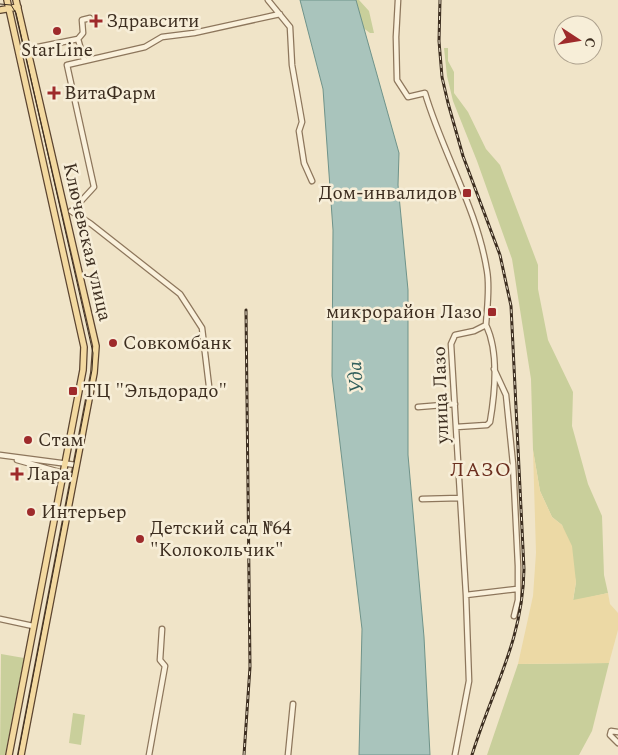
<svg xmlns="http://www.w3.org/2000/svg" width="618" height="755" font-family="Spectral,serif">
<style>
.green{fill:#c9cf9b}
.sand{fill:#ecd9a5}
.water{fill:#a9c4bc;stroke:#6f938a}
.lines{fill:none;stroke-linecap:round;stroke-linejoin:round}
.minor-casing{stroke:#8d765c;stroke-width:7}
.major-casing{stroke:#5b4430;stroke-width:8}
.minor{stroke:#faf1dc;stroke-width:4.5}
.major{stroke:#f3d9a0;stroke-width:5.5}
.tram{stroke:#3d2e20;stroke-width:1}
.rail-casing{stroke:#3d2e20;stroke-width:3}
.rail{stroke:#f7eed8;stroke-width:1;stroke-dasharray:4;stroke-linecap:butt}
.poi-dot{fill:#9e2a2b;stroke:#f7eed8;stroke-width:2}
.labels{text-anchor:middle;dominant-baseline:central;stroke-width:5;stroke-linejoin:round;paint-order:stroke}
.poi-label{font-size:19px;fill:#3d2e20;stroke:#f7eed8;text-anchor:start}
.street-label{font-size:19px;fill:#3d2e20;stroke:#f7eed8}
.water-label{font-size:20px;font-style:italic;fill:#2f5d5a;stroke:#f7eed8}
.neighbourhood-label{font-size:20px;letter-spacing:1px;fill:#6b2e1e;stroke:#f7eed8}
</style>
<rect width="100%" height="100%" fill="#f0e4c8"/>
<!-- green -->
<path class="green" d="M356,0H359L369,11L374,33H370L362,27Z
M444,48H448V61L454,72V93L468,112L486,149L500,165L538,265V289L548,340L573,392L572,426L588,484L602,516L604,575L608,593L573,601L576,582L562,525L552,517L540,491L533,450L531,379L512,259L477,161L453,101L447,76Z
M1,654L24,658L5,755H0Z
M609,663L592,731L579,755H487L518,664Z
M73,713L85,715L81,745L69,743Z"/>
<!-- sand -->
<path class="sand" d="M533,450L540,491L552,517L562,525L572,546L576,582L573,600L608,593L610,604L618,613V630L609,663L518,664L533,596L536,553Z"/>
<!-- water -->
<path class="water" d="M300,0H356L399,153L398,185L408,290V455L424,637L430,755H359L362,629L332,376L333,230L323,89Z"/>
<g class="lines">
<!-- minor casing -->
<g class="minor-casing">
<path id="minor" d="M268,0L290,27L292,65L302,122L299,131L304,163L312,181
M398,0L396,37L397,80L408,97L425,93C443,154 477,208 487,271C490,288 487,308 486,325
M78,39L84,60
M28,49L78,39L83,33L82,20L90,18
M71,211L91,224L180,294L202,328L209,386
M72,211L94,187L67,65L145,47L162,37L194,33L280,14
M494,369L506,395L513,464L518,566V600L514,616
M418,407L455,404
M456,427L487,425L490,422C495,393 499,352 486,325
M0,455L76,465
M17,460L74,476
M422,499L460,498
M466,595L517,589
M0,619L33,626
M618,732L611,731L610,735L618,743
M149,755L165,666L160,660L162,629
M288,755L293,704
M455,755L469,681L466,595L451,344L455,335L474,331L486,325"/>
</g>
<!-- major casing -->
<g class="major-casing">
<path id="major" d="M7,0L84,347L83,370L9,755
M16,0L96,346L94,373L21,755
M0,10L18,7"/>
</g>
<!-- minor -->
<use href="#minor" class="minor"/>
<!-- major -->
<use href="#major" class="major"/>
<!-- tram -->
<path class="tram" d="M0,4L11,5L16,13L93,353L92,370L18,755"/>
<!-- rail casing -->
<g class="rail-casing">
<path id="rail" d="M440,0L439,41L442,77L448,103L463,156L500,255L511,306L524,569C523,640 492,690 472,755
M244,755L250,667L246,310"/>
</g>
<!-- rail -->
<use href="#rail" class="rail"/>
</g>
<!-- markers -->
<g class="poi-dot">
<path d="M93.5 13.5h5v5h5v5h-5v5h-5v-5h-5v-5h5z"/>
<circle cx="57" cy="31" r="5"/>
<path d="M51.5 85.5h5v5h5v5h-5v5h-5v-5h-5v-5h5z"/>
<rect x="462" y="188" width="10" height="10" rx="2.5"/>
<rect x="487" y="307" width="10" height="10" rx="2.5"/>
<circle cx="113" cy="343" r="5"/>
<rect x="68" y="386" width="10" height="10" rx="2.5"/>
<circle cx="28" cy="440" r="5"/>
<path d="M14.5 466.5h5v5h5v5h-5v5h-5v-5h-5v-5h5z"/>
<circle cx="31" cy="512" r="5"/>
<circle cx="140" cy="539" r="5"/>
</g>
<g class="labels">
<!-- poi labels -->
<g class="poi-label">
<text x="106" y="21">Здравсити</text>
<text x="57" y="50" text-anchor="middle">StarLine</text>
<text x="64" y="93">ВитаФарм</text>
<text x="457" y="193" text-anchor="end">Дом-инвалидов</text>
<text x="482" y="312" text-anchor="end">микрорайон Лазо</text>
<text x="123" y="343">Совкомбанк</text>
<text x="83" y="391">ТЦ "Эльдорадо"</text>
<text x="38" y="440">Стам</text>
<text x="27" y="474">Лара</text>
<text x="41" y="512">Интерьер</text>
<text x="150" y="528">Детский сад №64<tspan x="150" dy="22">"Колокольчик"</tspan></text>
</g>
<!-- street labels -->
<g class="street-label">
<text transform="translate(87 242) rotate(77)">Ключевская улица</text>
<text transform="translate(441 395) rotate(-92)">улица Лазо</text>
</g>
<!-- water labels -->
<g class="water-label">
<text transform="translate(356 377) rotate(-94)">Уда</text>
</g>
<!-- neighbourhood labels -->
<g class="neighbourhood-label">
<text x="481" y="470">ЛАЗО</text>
</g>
</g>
<!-- north arrow -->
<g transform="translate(578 40) rotate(102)"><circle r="24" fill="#f7eed8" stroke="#ada18e"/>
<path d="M0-4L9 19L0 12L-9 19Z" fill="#9e2a2b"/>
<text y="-8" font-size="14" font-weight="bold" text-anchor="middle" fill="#3d2e20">С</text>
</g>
</svg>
